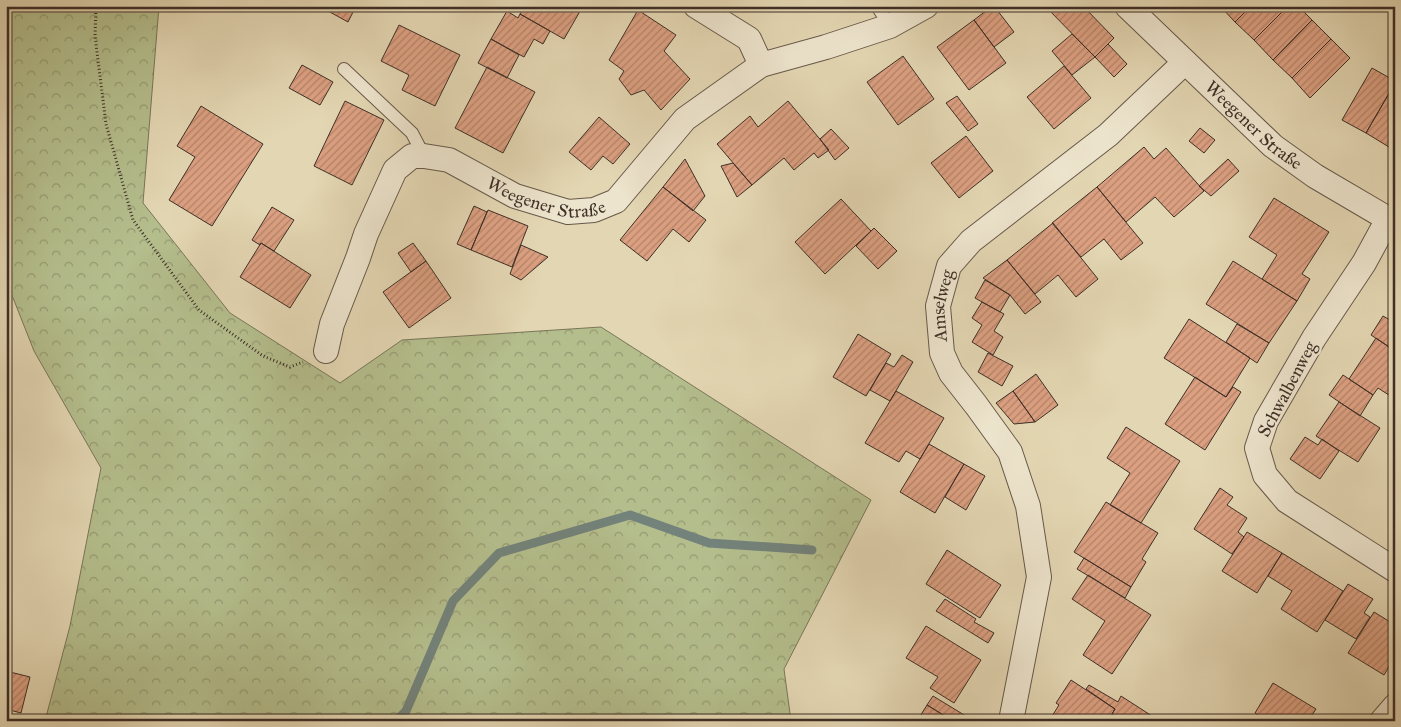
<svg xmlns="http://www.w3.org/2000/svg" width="1401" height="727" font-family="'IM FELL Great Primer',serif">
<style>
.forest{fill:url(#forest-crowns);stroke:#79765a}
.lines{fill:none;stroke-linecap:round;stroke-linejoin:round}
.stream{stroke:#73827a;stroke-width:9}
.building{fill:url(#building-hatch);stroke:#3e2f27}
.lane-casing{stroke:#67594a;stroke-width:14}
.street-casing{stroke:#67594a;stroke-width:26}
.path{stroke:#3e2f27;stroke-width:3;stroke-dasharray:1 2.5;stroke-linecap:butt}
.lane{stroke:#ede4cd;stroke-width:12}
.street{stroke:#ede4cd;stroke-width:24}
.labels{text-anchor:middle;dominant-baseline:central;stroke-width:4.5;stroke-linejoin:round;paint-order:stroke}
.street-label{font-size:18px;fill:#3e2f27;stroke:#ede4cd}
</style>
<defs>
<pattern id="forest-crowns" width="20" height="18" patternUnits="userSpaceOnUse" patternTransform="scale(1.25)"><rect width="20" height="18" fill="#b4bd8c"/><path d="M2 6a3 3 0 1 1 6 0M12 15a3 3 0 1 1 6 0" fill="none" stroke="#949a72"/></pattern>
<pattern id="building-hatch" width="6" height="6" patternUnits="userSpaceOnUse" patternTransform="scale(1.25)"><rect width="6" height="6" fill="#dca081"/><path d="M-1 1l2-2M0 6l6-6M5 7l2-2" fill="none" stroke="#b4836a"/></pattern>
</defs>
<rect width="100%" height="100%" fill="#e3d6b2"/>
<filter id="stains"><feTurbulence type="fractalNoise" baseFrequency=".004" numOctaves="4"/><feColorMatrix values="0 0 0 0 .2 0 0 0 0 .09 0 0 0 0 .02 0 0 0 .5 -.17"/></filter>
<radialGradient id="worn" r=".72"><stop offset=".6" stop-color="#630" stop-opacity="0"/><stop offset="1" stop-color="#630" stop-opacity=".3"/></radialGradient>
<!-- forest -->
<path class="forest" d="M6,6H159L143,203L230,313L340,383L402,340L601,327L871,500L784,669L791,721H45L70,626L101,468L34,351L6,280Z"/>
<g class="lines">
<!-- stream -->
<path class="stream" d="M396,721L406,711L453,601L499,553L630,515L709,543L812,550"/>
</g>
<!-- building -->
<path class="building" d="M319,6H356L348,22Z
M524,6H583L564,39L520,14Z
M992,6H994L1014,32L994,47L974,20Z
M1045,6H1083L1114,38L1095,57Z
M1220,6H1251L1235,22Z
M1251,6H1288L1254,40L1235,22Z
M1288,6H1298L1312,20L1273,60L1254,40Z
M638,10L676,35L664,51L690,79L661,110L644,90L631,95L619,79L624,71L609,60Z
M507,11L518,18L520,14L550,31L543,44L534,39L524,57L491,39Z
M974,20L1006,63L969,90L937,47Z
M1312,20L1331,39L1292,78L1273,60Z
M399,25L460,55L435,106L402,90L409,75L381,61Z
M1072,34L1095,57L1072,75L1052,51Z
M491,39L519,55L507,78L478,63Z
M1331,39L1350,58L1310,98L1292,78Z
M1108,44L1127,64L1114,77L1095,57Z
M903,56L934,99L898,125L867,82Z
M302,65L333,82L320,105L289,88Z
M1064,66L1091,98L1054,129L1027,97Z
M487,67L535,92L503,153L455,128Z
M1372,68L1395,81V83L1366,133L1342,120Z
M1395,83V137L1389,147L1366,133Z
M957,96L978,124L968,131L946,103Z
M345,101L384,120L352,185L314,166Z
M788,101L829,150L818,158L814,153L794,170L784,158L752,185L717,144L750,116L758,127Z
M201,106L263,144L212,226L169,200L195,157L177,146Z
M599,117L630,144L613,164L603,156L591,170L569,152Z
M1200,128L1215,140L1204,153L1189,141Z
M831,129L849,148L835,160L820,139Z
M966,136L993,171L959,198L931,163Z
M1395,137V150L1389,147Z
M1144,147L1154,159L1166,148L1204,191L1174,217L1155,197L1126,222L1097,187Z
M685,159L705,196L693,211L663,187Z
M1228,159L1239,171L1211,196L1199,186Z
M733,163L752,185L737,197L721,166Z
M663,187L706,220L689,242L673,229L647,261L620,240Z
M1097,187L1143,243L1121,260L1104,239L1081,257L1052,223Z
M1274,198L1329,232L1302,274L1310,279L1297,301L1262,279L1277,255L1249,237Z
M841,199L871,231L825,274L795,242Z
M474,206L487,212L471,250L457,244Z
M272,207L294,220L274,251L261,243L260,245L252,240Z
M488,210L528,226L512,267L471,250Z
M1053,223L1098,279L1076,297L1058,275L1035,294L1007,260Z
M874,228L897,251L878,269L856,246Z
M261,243L311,275L290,308L240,277Z
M413,243L426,261L411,272L398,253Z
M521,245L548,257L521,280L510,274Z
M1007,260L1041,302L1025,314L1010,295L983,278Z
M426,261L451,298L409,328L383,292Z
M1233,261L1297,301L1269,343L1206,304Z
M985,280L1010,295L1000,312L975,298Z
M982,302L1004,314L994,331L1003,337L993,355L972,342L982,325L972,318Z
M1383,316L1395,323V351L1371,335Z
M1189,319L1250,358L1226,397L1164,358Z
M1237,324L1269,343L1257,363L1226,342Z
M858,334L891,354L866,396L833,377Z
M1376,338L1395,351V399L1378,388L1373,395L1349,379Z
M988,353L1013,366L1002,386L978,372Z
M902,355L913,362L890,401L870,390L886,363L894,367Z
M1036,374L1058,405L1035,422L1013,391Z
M1343,375L1373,395L1360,416L1329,395Z
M1195,377L1226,397L1233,387L1241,392L1205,450L1165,424Z
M896,391L944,418L920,459L906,451L899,462L865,443Z
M1013,391L1035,422L1014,424L996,403Z
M1339,402L1380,428L1358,462L1316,436Z
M1126,427L1180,461L1141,523L1110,505L1130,473L1107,458Z
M1305,437L1318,445L1322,439L1339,451L1320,479L1290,459Z
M929,444L964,464L935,513L900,492Z
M964,464L985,476L966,510L945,497Z
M1220,488L1233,497L1227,505L1247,518L1238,532L1244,537L1232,554L1194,529Z
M1106,502L1158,533L1142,559L1146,562L1131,587L1074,552Z
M1247,532L1282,553L1257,593L1222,571Z
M947,550L1001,585L980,618L926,584Z
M1282,553L1343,591L1317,632L1281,609L1292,591L1268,576Z
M1084,558L1131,587L1125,598L1077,569Z
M1088,575L1151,615L1112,674L1083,655L1105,621L1072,599Z
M1348,584L1373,599L1364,613L1370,617L1356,639L1325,620Z
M945,599L976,619L974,622L994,633L988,643L936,611Z
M1374,612L1395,625V657L1384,675L1348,653Z
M926,626L981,660L954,703L930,688L938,677L906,658Z
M6,671L30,677L21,713L6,709Z
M1071,680L1115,709L1108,721H1049L1059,705L1056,703Z
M1273,683L1316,709L1308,721H1267L1255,713Z
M1089,685L1118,702L1121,696L1152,716L1149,721H1122L1112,714L1115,709L1086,689Z
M933,696L974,721H953L927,705Z
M927,705L953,721H917Z"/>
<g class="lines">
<!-- lane casing -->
<g class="lane-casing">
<path id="lane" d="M877,6L890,26
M344,69L412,133L424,156"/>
</g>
<!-- street casing -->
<g class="street-casing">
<g id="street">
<path d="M696,6L749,39L761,65"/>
<path id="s1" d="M1127,6L1273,146L1315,176L1395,223"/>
<path d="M1388,219L1364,263L1314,338L1266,421L1257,448L1265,475L1287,501L1395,570"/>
<path id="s2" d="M326,351L332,324L358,258L366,234L395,170L412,156H424L449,160L515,196L568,212L594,210L616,201L685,119L761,65L826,47L890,26L926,6"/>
<path id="s3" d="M1011,721L1039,577L1028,506L1010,452L976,405L951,373L942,353L938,306L949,266L971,241L1108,135L1185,62"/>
<path d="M1382,721L1395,706"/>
</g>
</g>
<!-- path -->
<path class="path" d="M96,6L95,36L106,124L133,220L199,310L263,356L290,367L303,362"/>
<!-- lane -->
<use href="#lane" class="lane"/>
<!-- street -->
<use href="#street" class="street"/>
</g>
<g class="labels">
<!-- street labels -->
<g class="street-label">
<text stroke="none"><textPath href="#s1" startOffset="174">Weegener Straße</textPath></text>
<text stroke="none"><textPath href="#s2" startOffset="360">Weegener Straße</textPath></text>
<text stroke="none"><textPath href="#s3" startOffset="444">Amselweg</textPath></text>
<text transform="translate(1287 389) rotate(-62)">Schwalbenweg</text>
</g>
</g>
<!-- margin -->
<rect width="1401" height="727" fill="none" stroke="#e3d6b2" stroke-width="25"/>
<rect x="8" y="8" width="1386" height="712" fill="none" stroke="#3e2f27" stroke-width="2.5"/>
<rect x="12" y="12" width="1376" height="702" fill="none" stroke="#3e2f27"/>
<rect width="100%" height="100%" filter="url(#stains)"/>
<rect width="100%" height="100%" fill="url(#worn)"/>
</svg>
